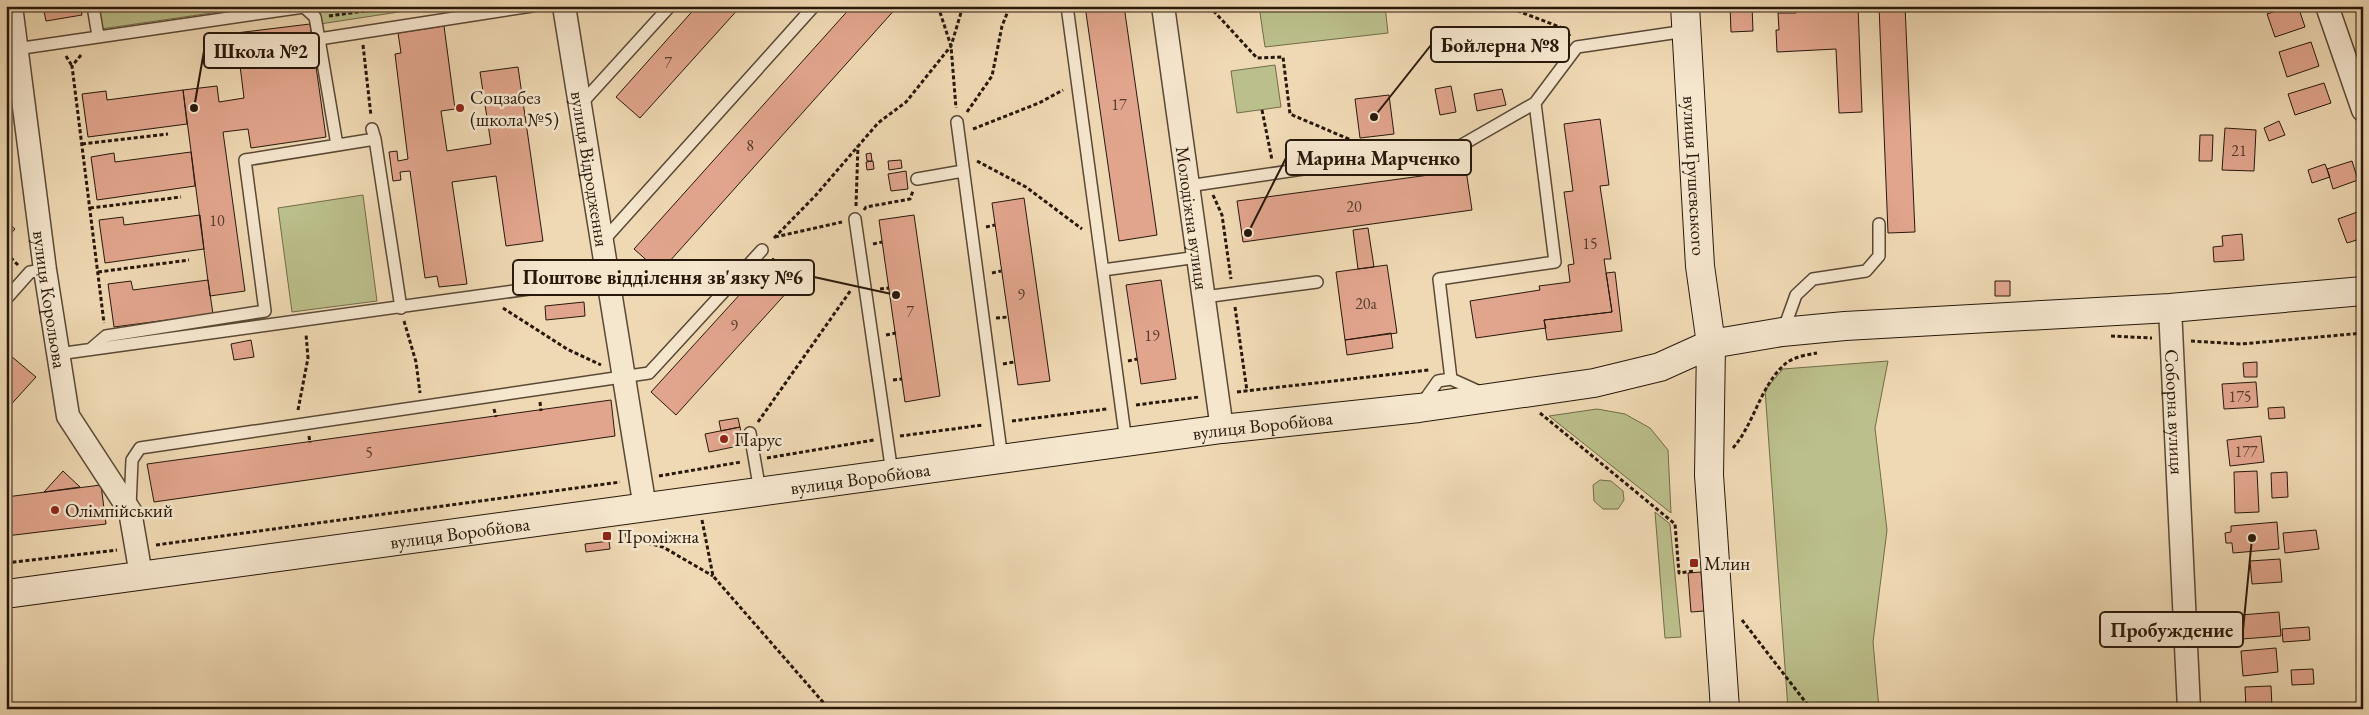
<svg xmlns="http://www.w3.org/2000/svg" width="2369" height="715" font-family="'EB Garamond',serif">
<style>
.green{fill:#bbbf8b;stroke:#726c4a}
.building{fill:#e1a58d;stroke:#28180a}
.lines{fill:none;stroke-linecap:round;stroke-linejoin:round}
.service-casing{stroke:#5a4834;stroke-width:14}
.minor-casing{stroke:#5a4834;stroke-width:25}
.secondary-casing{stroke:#28180a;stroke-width:30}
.path{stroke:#28180a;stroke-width:3;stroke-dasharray:4 2.5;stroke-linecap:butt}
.service{stroke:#f5e6ce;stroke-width:11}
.minor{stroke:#f5e6ce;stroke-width:22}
.secondary{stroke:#f5e6ce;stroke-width:28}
.poi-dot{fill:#8f2418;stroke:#f5e6ce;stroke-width:2}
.labels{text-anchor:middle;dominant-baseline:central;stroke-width:5;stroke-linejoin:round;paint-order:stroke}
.number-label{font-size:16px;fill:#563b2b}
.poi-label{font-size:19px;fill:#28180a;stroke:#f5e6ce;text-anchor:start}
.street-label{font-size:19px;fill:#28180a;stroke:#f5e6ce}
.leader{fill:none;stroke:#28180a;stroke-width:2}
.callout-dot{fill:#28180a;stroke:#f5e6ce;stroke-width:2}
.callout{fill:#f5e6ce;stroke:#28180a;stroke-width:2}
.callout-label{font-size:20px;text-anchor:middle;font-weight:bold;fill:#28180a}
</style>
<rect width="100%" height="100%" fill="#efd9b4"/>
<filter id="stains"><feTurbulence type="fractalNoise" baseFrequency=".004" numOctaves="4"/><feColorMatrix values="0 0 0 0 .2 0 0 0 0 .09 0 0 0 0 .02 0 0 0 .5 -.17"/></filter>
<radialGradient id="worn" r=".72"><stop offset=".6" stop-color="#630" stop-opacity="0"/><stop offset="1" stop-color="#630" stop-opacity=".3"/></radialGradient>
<!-- green -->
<path class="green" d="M97,6H260L101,29Z
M317,6H438L320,24Z
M1259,6H1385L1388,33L1265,47Z
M1275,65L1281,107L1237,113L1231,71Z
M363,195L377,301L292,312L278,208Z
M1888,361L1875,428L1887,530L1873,642L1879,709H1788L1765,390L1783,369Z
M1597,409L1625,414L1650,428L1668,450L1671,513L1549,416Z
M1600,480L1611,481L1623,491L1624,500L1618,509H1603L1594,501L1593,485Z
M1655,512L1670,524L1681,637L1665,638Z"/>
<!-- building -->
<path class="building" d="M43,6H80L82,15L46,21Z
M697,6H741L640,118L616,97Z
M852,6H898L660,272L634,249Z
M1085,6H1124L1157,235L1119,241Z
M1730,6H1752L1753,31L1731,32Z
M1858,6L1862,112L1839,113L1836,49L1777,52L1776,30H1779L1778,13H1796V9Z
M1879,6H1905L1915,232L1888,233Z
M2291,6H2298L2305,27L2275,37L2267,14Z
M310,24L326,137L251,148L248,129L223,132L245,291L210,296L183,90L217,86L219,102L244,98L236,33Z
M444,26L455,109L441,111L447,151L491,144L480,72L518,67L543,241L506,246L496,176L452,182L467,284L439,287L437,276L425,278L410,171L400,172L401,180L393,181L389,152L397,151L398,161L408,159L395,54L401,53L398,33Z
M2311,42L2319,66L2287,77L2279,52Z
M2324,83L2331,103L2295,115L2288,94Z
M1451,86L1456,112L1440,115L1435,89Z
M1502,89L1506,105L1477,111L1474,94Z
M183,90L187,124L88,137L82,94L106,91L107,100Z
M1389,95L1394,134L1360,138L1355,99Z
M1600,119L1609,185L1600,186L1611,259H1604L1612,312L1544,320L1546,328L1476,338L1470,301L1540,290L1539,286L1570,282L1568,265L1574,264L1564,192L1573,191L1564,124Z
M2279,121L2285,135L2269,141L2264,128Z
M2225,128L2256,130L2254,171L2222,170Z
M2200,135H2213L2212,161H2199Z
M191,152L195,186L97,200L91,157L114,153L115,162Z
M871,153L872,161H867L866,154Z
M901,160L902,168L889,170L888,161Z
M873,161L874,169L867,170L866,162Z
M2352,161L2358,180L2333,189L2327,169Z
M2325,164L2330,177L2312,183L2308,170Z
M1466,170L1472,210L1243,242L1237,201Z
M906,171L908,189L891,191L888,174Z
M1024,198L1050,381L1018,385L992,203Z
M2363,210V238L2347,243L2338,219Z
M200,215L204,249L105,263L99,220L123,217L124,225Z
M914,215L940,396L905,402L879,220Z
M6,221L15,229L6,239Z
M1368,228L1374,267L1358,269L1353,230Z
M2242,234L2244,260L2214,262L2213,247L2223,246L2222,236Z
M773,258L798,280L676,415L651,392Z
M1387,265L1397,333L1345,340L1336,272Z
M1615,272L1622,331L1547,340L1544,320L1612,312L1606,273Z
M208,280L213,314L114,327L108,284L131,281L133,290Z
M1161,280L1176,379L1141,384L1126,285Z
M1995,281H2010V296H1995Z
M584,302L585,316L546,320L545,306Z
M1391,333L1393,348L1347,355L1345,340Z
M251,340L254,357L234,360L231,344Z
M11,356L36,377L6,410V361Z
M2257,362V377H2244L2243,363Z
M2256,382L2258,407L2224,409L2222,384Z
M611,400L615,436L154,502L147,464Z
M2284,407L2285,418L2269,419L2268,408Z
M738,418L740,427L721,431L719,421Z
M740,427L743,445L709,452L705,434Z
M2261,436L2264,462L2230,466L2227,440Z
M63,471L80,487L44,492Z
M2257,471L2259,512L2235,513L2234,472Z
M2287,472L2288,497L2272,498L2271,473Z
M101,485L106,524L6,536V497Z
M2277,522L2279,549L2233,553L2232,543H2226L2225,533L2231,532V526Z
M2316,530L2319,549L2285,553L2283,533Z
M609,541L610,549L586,552L585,544Z
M2280,559L2282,582L2252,584L2250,561Z
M1701,572L1704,611L1691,612L1688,573Z
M2279,612L2281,636L2242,639L2240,615Z
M2309,627L2310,640L2283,642L2282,629Z
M2276,648L2278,672L2243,676L2241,651Z
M2313,669L2314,684L2292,685L2291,670Z
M2271,686L2272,707L2246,708L2245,687Z"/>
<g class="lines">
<!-- service casing -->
<g class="service-casing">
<path id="service" d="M93,6L98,36
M1067,6L1126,442
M319,39L337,145
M16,49L304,7L315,17L319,39L532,6
M580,105L670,6
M957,122L1002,459
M375,139L401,308
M917,179L963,171
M1188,186L1460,146L1535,103
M855,219L892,473
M602,242L814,6
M1103,270L1198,257
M1204,297L1317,282
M6,299L30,272L45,270
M1783,331L1796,295L1813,279L1866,271L1879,256V224
M92,348L106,336L265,311L245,160L375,139L372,129
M58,354L608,278
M1451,379L1439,279L1555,262L1535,103L1577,47L1686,31
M1421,405L1438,381L1451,379L1482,393
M750,433L760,491
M130,507L132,460L140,448L649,373L762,250"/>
</g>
<!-- minor casing -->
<g class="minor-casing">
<g id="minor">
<path id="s1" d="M11,6L45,270L68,416L130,511L141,575"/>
<path id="s2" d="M564,6L645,508"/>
<path id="s3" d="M1163,6L1222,429"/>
<path d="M2327,6L2363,110"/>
<path id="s4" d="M2170,308L2189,709"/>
</g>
</g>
<!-- secondary casing -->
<g class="secondary-casing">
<g id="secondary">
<path id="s5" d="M1685,6L1700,266L1711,344L1709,475L1725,709"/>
<path id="s6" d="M6,594L1222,429L1419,408L1594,383L1660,367L1711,344L1782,332L1845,326L2170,308L2363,291"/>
</g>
</g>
<!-- path -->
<path class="path" d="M938,6L951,46L956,108
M1209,6L1257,58L1283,57L1290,114L1351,140L1352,149
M1505,6L1565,29L1570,36
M329,16L400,6
M363,45L371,116
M81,55L72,66L104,323
M66,56L72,66
M1262,110L1272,160
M967,112L992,76L1002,26L1010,6
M973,129L1039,103L1063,90
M82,144L168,134
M977,161L1026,187L1082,229
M1213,195L1222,215L1231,279
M856,206L858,145
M90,208L181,197
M864,210L866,207L910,199L913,191
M986,227L995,225
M775,237L842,222
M774,238L816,195L878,123L906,102L951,46L963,6
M873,244L882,242
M6,253L18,265
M98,272L189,260
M992,273L1001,271
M880,289L889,288
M1235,307L1247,391
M503,308L567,349L601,365
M996,318L1008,317
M404,321L416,362L420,393
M886,335L896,333
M2111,336L2152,338
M2191,341L2241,344L2363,333
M1128,361L1137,359
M1003,364L1014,362
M893,380L902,379
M1237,392L1429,370
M540,402L541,411
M1136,405L1199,397
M494,409L496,417
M298,410L308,358L306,334
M1540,413L1675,524L1679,573L1695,571
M1012,421L1107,409
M758,422L851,290
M309,436L310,443
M900,436L983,425
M1733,448C1754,424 1760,387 1784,365C1792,357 1806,355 1817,353
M767,458L874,440
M659,476L741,462
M702,520L713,576L829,709
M626,533L627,538L663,547L713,576
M156,545L620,482
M6,563L117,550
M1742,620L1807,704L1821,709"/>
<!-- service -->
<use href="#service" class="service"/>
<!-- minor -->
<use href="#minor" class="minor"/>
<!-- secondary -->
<use href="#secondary" class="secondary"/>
</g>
<!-- markers -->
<g class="poi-dot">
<circle cx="460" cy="108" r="5"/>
<circle cx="724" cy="439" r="5"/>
<circle cx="55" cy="510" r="5"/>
<rect x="602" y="531" width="10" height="10" rx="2.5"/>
<rect x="1689" y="558" width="10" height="10" rx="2.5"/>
</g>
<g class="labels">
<!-- number labels -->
<g class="number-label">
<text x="668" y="62">7</text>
<text x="1119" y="104">17</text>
<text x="750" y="145">8</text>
<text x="2239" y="150">21</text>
<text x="1354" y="206">20</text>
<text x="217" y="220">10</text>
<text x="1590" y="243">15</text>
<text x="1021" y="294">9</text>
<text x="1366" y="303">20а</text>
<text x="910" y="311">7</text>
<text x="734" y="325">9</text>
<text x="1152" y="335">19</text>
<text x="2240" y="396">175</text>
<text x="2246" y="451">177</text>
<text x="369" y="452">5</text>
</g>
<!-- poi labels -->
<g class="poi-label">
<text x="470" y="97">Соцзабез<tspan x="470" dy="22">(школа №5)</tspan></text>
<text x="734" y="439">Парус</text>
<text x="65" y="510">Олімпійський</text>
<text x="617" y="536">Проміжна</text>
<text x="1704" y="563">Млин</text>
</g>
<!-- street labels -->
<g class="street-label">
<text stroke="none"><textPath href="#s2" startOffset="165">вулиця Відродження</textPath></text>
<text stroke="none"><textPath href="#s5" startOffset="170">вулиця Грушевського</textPath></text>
<text stroke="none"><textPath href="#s3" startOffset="214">Молодіжна вулиця</textPath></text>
<text stroke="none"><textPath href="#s1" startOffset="296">вулиця Корольова</textPath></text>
<text stroke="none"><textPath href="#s4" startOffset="104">Соборна вулиця</textPath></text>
<text stroke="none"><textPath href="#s6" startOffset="1268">вулиця Воробйова</textPath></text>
<text stroke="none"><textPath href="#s6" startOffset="862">вулиця Воробйова</textPath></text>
<text stroke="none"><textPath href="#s6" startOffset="458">вулиця Воробйова</textPath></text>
</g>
</g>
<!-- callouts -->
<path class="leader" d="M1374 117L1431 45M194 108L204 51M1248 233L1286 158M896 295L814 277M2252 538L2243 630"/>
<g class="callout-dot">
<circle cx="1374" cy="117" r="5"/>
<circle cx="194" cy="108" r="5"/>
<circle cx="1248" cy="233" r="5"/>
<circle cx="896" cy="295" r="5"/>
<circle cx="2252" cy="538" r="5"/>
</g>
<g class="callout">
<rect x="1431" y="27" width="138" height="35" rx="5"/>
<rect x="204" y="33" width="115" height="35" rx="5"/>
<rect x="1286" y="140" width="185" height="35" rx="5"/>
<rect x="513" y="260" width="301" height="35" rx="5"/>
<rect x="2100" y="612" width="143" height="35" rx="5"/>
</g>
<g class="callout-label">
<text x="1500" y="52">Бойлерна №8</text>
<text x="261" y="58">Школа №2</text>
<text x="1378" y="165">Марина Марченко</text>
<text x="663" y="284">Поштове відділення зв'язку №6</text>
<text x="2172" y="637">Пробуждение</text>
</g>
<!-- margin -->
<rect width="2369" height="715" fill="none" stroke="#efd9b4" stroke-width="25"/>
<rect x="8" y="8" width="2354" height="700" fill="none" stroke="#28180a" stroke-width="2.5"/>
<rect x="12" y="12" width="2344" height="690" fill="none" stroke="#28180a"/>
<rect width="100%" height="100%" filter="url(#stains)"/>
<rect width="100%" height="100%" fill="url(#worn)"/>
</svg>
